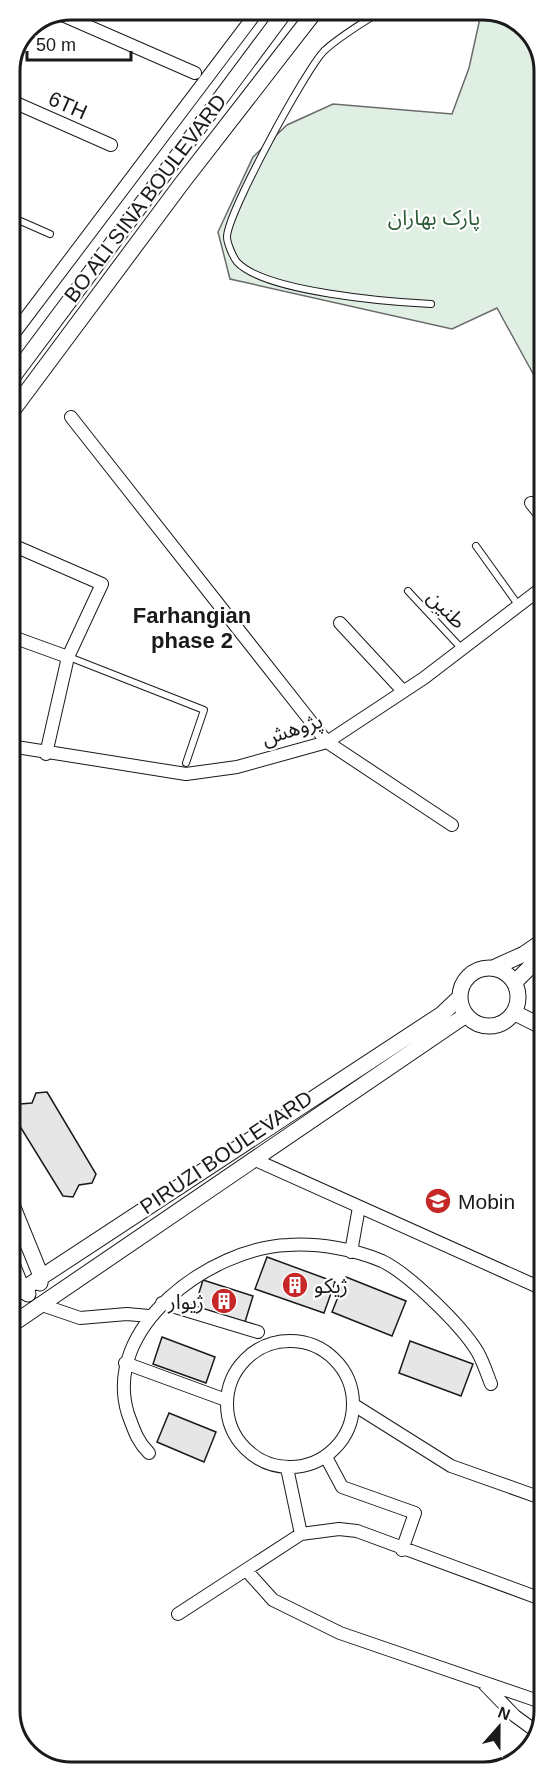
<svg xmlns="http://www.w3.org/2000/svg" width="553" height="1781" font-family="Helvetica,'Noto Sans Arabic',sans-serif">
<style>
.green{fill:#e0efe3;stroke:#6a6a6a;stroke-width:1.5}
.building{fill:#e6e6e6;stroke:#1a1a1a;stroke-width:1.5}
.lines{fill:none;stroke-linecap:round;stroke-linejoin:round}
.service-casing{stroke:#1a1a1a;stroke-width:8}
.minor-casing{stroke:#1a1a1a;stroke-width:14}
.tertiary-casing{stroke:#1a1a1a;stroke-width:17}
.service{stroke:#fff;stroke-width:6}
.minor{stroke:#fff;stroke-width:12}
.tertiary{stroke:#fff;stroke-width:15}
.labels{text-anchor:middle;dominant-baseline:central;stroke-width:4.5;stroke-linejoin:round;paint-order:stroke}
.street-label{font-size:21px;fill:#1a1a1a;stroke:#fff}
.park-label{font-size:21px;fill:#2b5a34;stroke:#fff}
.poi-label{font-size:21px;fill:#1a1a1a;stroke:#fff;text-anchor:start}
.neighbourhood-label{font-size:22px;font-weight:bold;fill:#1a1a1a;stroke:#fff}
.rim{fill:none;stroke:#1a1a1a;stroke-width:3}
</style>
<rect width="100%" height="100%" fill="#fff"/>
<!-- green -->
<path class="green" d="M482,9L523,24L542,55V390L497,308L452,329L230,279L218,232L253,157L287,125L333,104L452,114L469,68Z"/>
<!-- building -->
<path class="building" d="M47,1092L96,1174L92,1183L79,1185L73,1197L63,1196L13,1115L20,1104L32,1103L36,1093Z
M267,1257L335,1282L324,1313L255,1289Z
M346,1277L406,1301L392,1336L332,1312Z
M203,1280L253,1296L245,1322L195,1306Z
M162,1337L215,1357L206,1383L153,1364Z
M410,1341L473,1364L461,1396L399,1373Z
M169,1413L216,1432L204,1462L157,1442Z"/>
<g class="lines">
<!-- service casing -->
<g class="service-casing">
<path id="service" d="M384,9C365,22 341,35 324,51C306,69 227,214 227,237C227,243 233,257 237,262C265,292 389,302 431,304
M9,216L50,234
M476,546L519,606
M408,591L462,649
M69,657L204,710L186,763"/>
</g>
<!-- minor casing -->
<g class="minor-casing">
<path id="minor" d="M60,14L195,73
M9,100L111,145
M9,340L259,9
M71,417L327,742L452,825
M531,503L543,518
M10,544L102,584L68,657
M340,623L403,691
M10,636L68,657L46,754
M10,746L186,774L237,767L327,742L424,678L543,587
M253,1159L543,1289
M351,1252L359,1207
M162,1303L258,1332
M39,1304L80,1318L127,1314L149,1316
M227 1404a63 63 0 1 1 126 0a63 63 0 1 1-126 0Z
M125,1363L226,1400
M354,1405L451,1466L544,1499
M149,1453C137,1441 134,1430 128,1414C101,1327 211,1248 288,1245C318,1243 354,1249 382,1261C409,1274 461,1325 477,1351C483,1361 487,1374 491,1384
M326,1457L342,1487L415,1513L402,1550
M287,1468L301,1534
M246,1570L273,1600L340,1633L544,1703
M178,1614L301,1534L339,1529L357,1531L544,1600
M485,1685L515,1716L537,1732"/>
</g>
<!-- tertiary casing -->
<g class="tertiary-casing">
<path id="tertiary" d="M9,382L287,9
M10,414L182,183L317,9
M460 997a29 29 0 1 1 58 0a29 29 0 1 1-58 0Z
M493,968L524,954L543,941
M515,982L543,954
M515,1013L543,1027
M10,1200L41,1276L40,1283
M10,1259L22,1289L28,1294
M11,1297L442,1014L460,997
M11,1325L466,1015"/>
</g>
<!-- service -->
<use href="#service" class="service"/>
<!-- minor -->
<use href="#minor" class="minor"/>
<!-- tertiary -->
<use href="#tertiary" class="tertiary"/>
</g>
<!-- icons -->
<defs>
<g id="school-disc" transform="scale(1.35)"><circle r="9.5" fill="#c62828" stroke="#fff"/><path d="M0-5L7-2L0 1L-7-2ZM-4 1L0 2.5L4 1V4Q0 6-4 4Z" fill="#fff"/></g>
<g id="building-disc" transform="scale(1.35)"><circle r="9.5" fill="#c62828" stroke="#fff"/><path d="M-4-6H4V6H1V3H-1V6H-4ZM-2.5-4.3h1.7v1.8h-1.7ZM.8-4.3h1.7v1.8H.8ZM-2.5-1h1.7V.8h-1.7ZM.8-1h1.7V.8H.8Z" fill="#fff"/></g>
</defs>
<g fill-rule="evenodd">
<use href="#school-disc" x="438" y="1201"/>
<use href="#building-disc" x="295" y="1285"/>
<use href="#building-disc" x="224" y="1301"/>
</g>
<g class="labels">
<!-- street labels -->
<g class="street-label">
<text transform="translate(68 105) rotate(24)">6TH</text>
<text transform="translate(145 198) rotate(-53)">BO ALI SINA BOULEVARD</text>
<text transform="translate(447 609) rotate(46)">طنین</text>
<text transform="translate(292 729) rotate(-18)">پژوهش</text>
<text transform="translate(226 1152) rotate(-34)">PIRUZI BOULEVARD</text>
</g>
<!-- park labels -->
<g class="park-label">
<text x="434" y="217">پارک بهاران</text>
</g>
<!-- poi labels -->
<g class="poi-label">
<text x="458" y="1201">Mobin</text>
<text x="314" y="1285">ژیکو</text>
<text x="204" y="1301" text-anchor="end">ژیوار</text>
</g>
<!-- neighbourhood labels -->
<g class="neighbourhood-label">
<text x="192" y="615">Farhangian<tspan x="192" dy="25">phase 2</tspan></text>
</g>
</g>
<!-- crop -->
<path d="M0 0H553V1781H0ZM71 20H483A51 51 0 0 1 534 71V1711A51 51 0 0 1 483 1762H71A51 51 0 0 1 20 1711V71A51 51 0 0 1 71 20Z" fill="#fff" fill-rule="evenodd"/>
<path class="rim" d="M71 20H483A51 51 0 0 1 534 71V1711A51 51 0 0 1 483 1762H71A51 51 0 0 1 20 1711V71A51 51 0 0 1 71 20Z"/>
<!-- north arrow -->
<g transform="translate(499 1727) rotate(21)" stroke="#ffffff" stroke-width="4.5" paint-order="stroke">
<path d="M0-4.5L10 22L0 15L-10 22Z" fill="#1a1a1a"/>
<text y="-9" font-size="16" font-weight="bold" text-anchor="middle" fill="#1a1a1a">N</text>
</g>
<!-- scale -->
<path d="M27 51v9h104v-9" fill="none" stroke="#1a1a1a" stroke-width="3"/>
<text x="36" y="51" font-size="18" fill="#1a1a1a" stroke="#ffffff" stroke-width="4.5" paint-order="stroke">50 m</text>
</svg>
